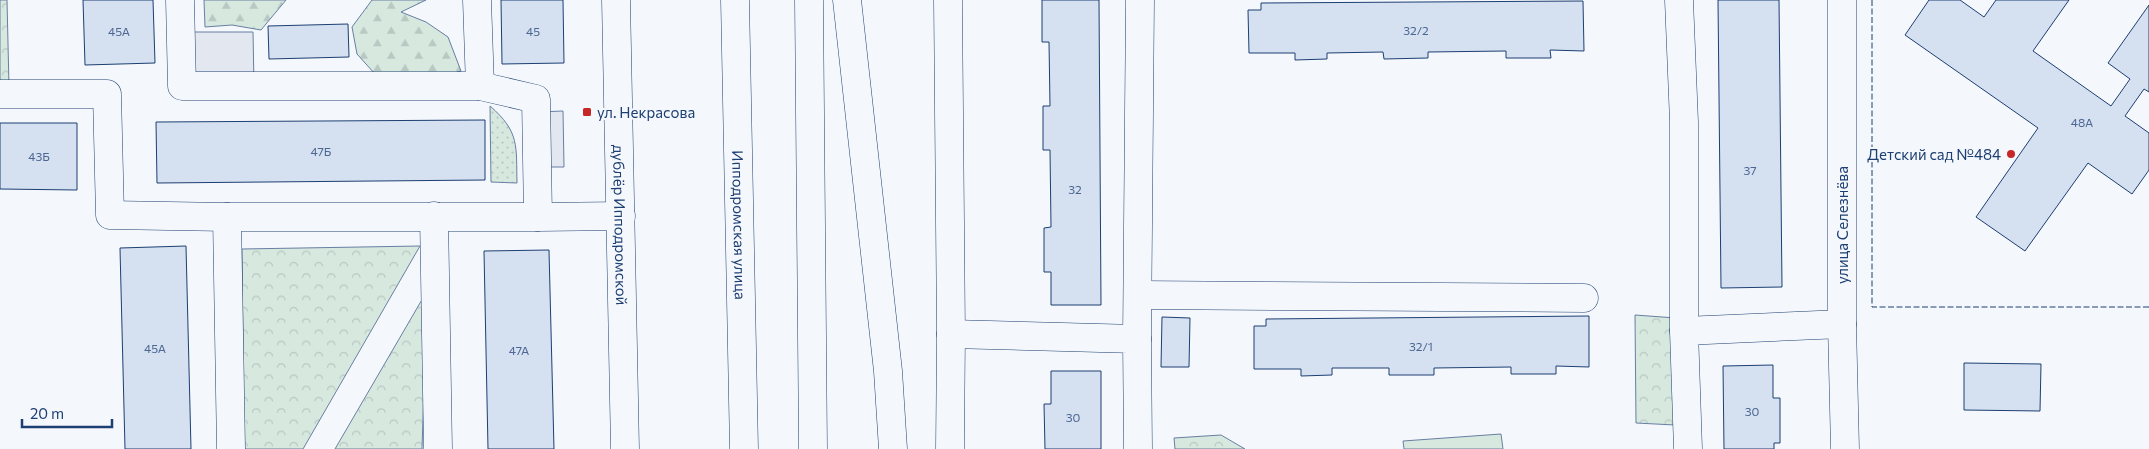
<svg xmlns="http://www.w3.org/2000/svg" width="2149" height="449" font-family="Commissioner,sans-serif">
<style>
.grass{fill:url(#grass-dots);stroke:#687fa3}
.forest{fill:url(#forest-firs);stroke:#687fa3}
.park{fill:url(#park-crowns);stroke:#687fa3}
.garden{fill:#d7e8df;stroke:#687fa3}
.parking{fill:#e3e8f0;stroke:#687fa3}
.building{fill:#d5e0f0;stroke:#1d3f73}
.lines{fill:none;stroke-linecap:round;stroke-linejoin:round}
.minor-casing{stroke:#1d3f73;stroke-width:29}
.highway-casing{stroke:#1d3f73;stroke-width:29}
.minor{stroke:#f4f7fb;stroke-width:28}
.highway{stroke:#f4f7fb;stroke-width:28}
.fence{stroke:#1d3f73;stroke-width:1;stroke-dasharray:6 2.5;stroke-linecap:butt}
.poi-dot{fill:#c62828;stroke:#f4f7fb;stroke-width:2}
.labels{text-anchor:middle;dominant-baseline:central;stroke-width:4;stroke-linejoin:round;paint-order:stroke}
.number-label{font-size:12px;fill:#4b6792}
.poi-label{font-size:15px;fill:#1d3f73;stroke:#f4f7fb;text-anchor:start}
.street-label{font-size:15px;fill:#1d3f73;stroke:#f4f7fb}
</style>
<defs>
<pattern id="grass-dots" width="8" height="8" patternUnits="userSpaceOnUse" patternTransform="scale(1.25)"><rect width="8" height="8" fill="#d7e8df"/><path d="M2 2h.1M6 6h.1" fill="none" stroke="#b8c8c3" stroke-width="1.8" stroke-linecap="round"/></pattern>
<pattern id="forest-firs" width="22" height="20" patternUnits="userSpaceOnUse" patternTransform="scale(1.25)"><rect width="22" height="20" fill="#d7e8df"/><path d="M5 1l3.5 6h-7zM16 11l3.5 6h-7z" fill="#b8c8c3"/></pattern>
<pattern id="park-crowns" width="20" height="18" patternUnits="userSpaceOnUse" patternTransform="scale(1.25)"><rect width="20" height="18" fill="#d7e8df"/><path d="M2 6a3 3 0 1 1 6 0M12 15a3 3 0 1 1 6 0" fill="none" stroke="#b8c8c3"/></pattern>
</defs>
<rect width="100%" height="100%" fill="#f4f7fb"/>
<!-- grass -->
<path class="grass" d="M490,106C520,132 516,146 517,183L491,182Z"/>
<!-- forest -->
<path class="forest" d="M204,0H286L261,30L232,25L205,27Z
M372,0H426L401,12L426,22L448,37L461,71L444,76L375,74L357,54L352,27Z"/>
<!-- park -->
<path class="park" d="M0,0H7L9,87H0Z
M420,246L303,449H244L242,249Z
M427,291L422,449H335Z
M1635,315L1676,318L1675,425L1636,423Z
M1221,435L1245,449H1175L1174,438Z"/>
<!-- garden -->
<path class="garden" d="M1501,434L1503,449H1404L1403,441Z"/>
<!-- parking -->
<path class="parking" d="M181,32H253L254,86H182Z
M563,111L564,167H538L537,112Z"/>
<!-- building -->
<path class="building" d="M83,0H153L155,63L85,65Z
M501,0H563L564,63L502,64Z
M1042,0H1099L1101,305H1051V272H1044V228L1051,227L1050,150H1043V106H1050L1049,42H1042Z
M1718,0H1779L1782,287L1721,288Z
M1929,0H1960L1984,17L1996,0H2069L2033,51L2111,106L2130,79L2108,63L2149,5V92L2144,89L2125,116L2149,133V170L2132,194L2088,163L2025,251L1976,217L2038,128L1905,35Z
M1583,1L1584,51L1550,50L1551,58H1506V51L1428,52V58L1384,59L1383,52L1327,53V59L1295,60V53H1249L1248,10H1261V3Z
M348,24L349,57L269,59L268,26Z
M485,120V180L157,183L156,122Z
M0,123H77V190L0,189Z
M186,246L191,449H125L120,248Z
M549,250L554,449H488L484,251Z
M1589,316V367L1556,366V374H1511V367L1434,368V375H1389V368H1332V375L1301,376V369H1254V326H1266V319Z
M1162,317L1190,318L1189,367H1161Z
M1964,363L2041,364L2040,411L1964,410Z
M1773,365V398H1780V443H1774V449H1724L1723,366Z
M1051,371H1101V449H1045L1044,404H1051Z"/>
<g class="lines">
<!-- minor casing -->
<g class="minor-casing">
<g id="minor">
<path d="M180,0L182,86H480L536,99L538,217H227L231,449"/>
<path d="M477,0L480,86"/>
<path id="s1" d="M616,0L625,449"/>
<path d="M948,0L951,334L950,449"/>
<path d="M1679,0L1684,122V331"/>
<path d="M1842,0V324L1845,449"/>
<path d="M0,94H107L110,215L227,217"/>
<path d="M434,216L438,449"/>
<path d="M538,217L621,216"/>
<path d="M1139,295L1584,298"/>
<path d="M951,334L1137,339L1138,449"/>
<path d="M1137,339L1140,0"/>
<path d="M1688,449L1684,331L1842,324"/>
</g>
</g>
<!-- highway casing -->
<g class="highway-casing">
<g id="highway">
<path id="s2" d="M735,0L744,449"/>
<path d="M809,0L813,449"/>
<path d="M847,0L888,371L893,449"/>
</g>
</g>
<!-- minor -->
<use href="#minor" class="minor"/>
<!-- highway -->
<use href="#highway" class="highway"/>
<!-- fence -->
<path class="fence" d="M1872,0V307H2149"/>
</g>
<!-- markers -->
<g class="poi-dot">
<rect x="582" y="107" width="10" height="10" rx="2.5"/>
<circle cx="2011" cy="154" r="5"/>
</g>
<g class="labels">
<!-- number labels -->
<g class="number-label">
<text x="1416" y="30">32/2</text>
<text x="119" y="31">45А</text>
<text x="533" y="31">45</text>
<text x="2082" y="122">48А</text>
<text x="321" y="151">47Б</text>
<text x="39" y="156">43Б</text>
<text x="1750" y="170">37</text>
<text x="1075" y="189">32</text>
<text x="1421" y="346">32/1</text>
<text x="155" y="348">45А</text>
<text x="519" y="350">47А</text>
<text x="1752" y="411">30</text>
<text x="1073" y="417">30</text>
</g>
<!-- poi labels -->
<g class="poi-label">
<text x="597" y="112">ул. Некрасова</text>
<text x="2001" y="154" text-anchor="end">Детский сад №484</text>
</g>
<!-- street labels -->
<g class="street-label">
<text stroke="none"><textPath href="#s1" startOffset="225">дублёр Ипподромской</textPath></text>
<text stroke="none"><textPath href="#s2" startOffset="225">Ипподромская улица</textPath></text>
<text transform="translate(1842 225) rotate(-90)">улица Селезнёва</text>
</g>
</g>
<!-- scale -->
<path d="M22 419v8h90v-8" fill="none" stroke="#1d3f73" stroke-width="2.5"/>
<text x="30" y="419" font-size="15" fill="#1d3f73" stroke="#f4f7fb" stroke-width="4" paint-order="stroke">20 m</text>
</svg>
